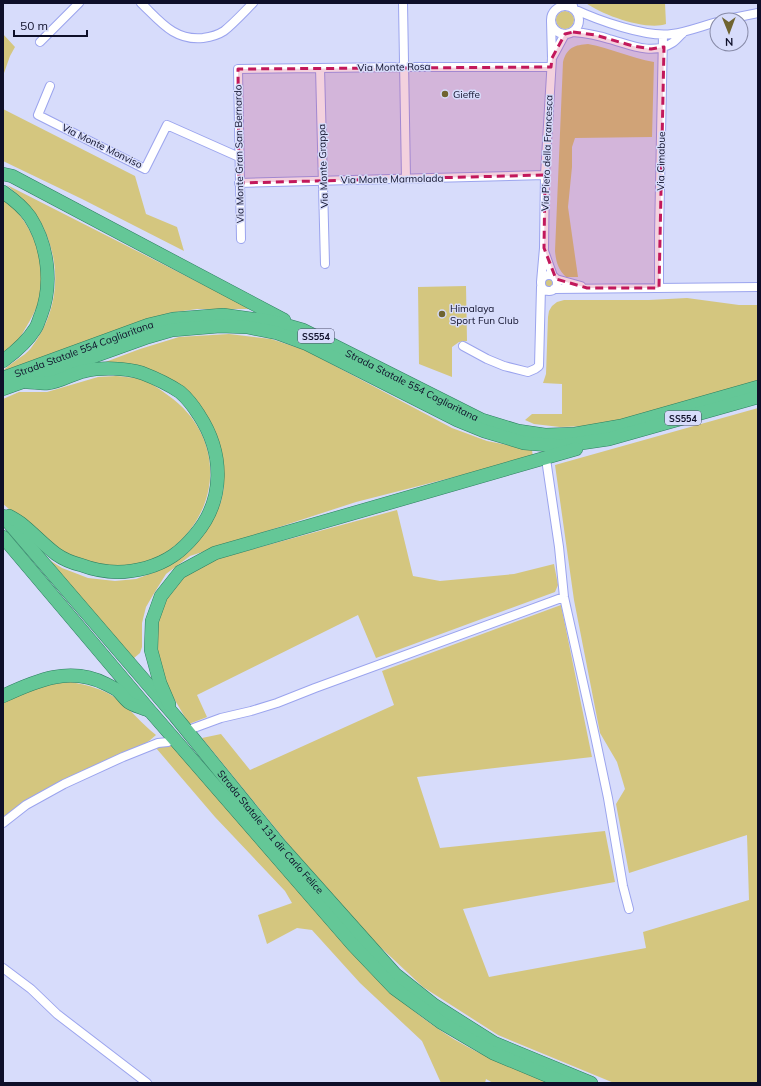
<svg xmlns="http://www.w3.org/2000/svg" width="761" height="1086" font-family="Mulish,sans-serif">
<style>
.green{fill:#d4c67f}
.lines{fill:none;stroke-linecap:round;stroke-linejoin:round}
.minor-casing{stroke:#9ba4ee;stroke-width:10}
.trunk-casing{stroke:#2d7e60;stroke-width:14}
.minor{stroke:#fff;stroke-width:8}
.trunk{stroke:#64c797;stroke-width:13}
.marked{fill:#c2185b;fill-opacity:0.2;stroke:#c2185b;stroke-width:3;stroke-dasharray:8 5;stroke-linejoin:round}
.poi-dot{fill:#6f6431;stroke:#d7dcfb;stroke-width:1.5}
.labels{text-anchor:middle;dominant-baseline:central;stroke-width:3;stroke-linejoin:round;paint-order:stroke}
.shield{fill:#d7dcfb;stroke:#4a4c68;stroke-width:1}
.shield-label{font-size:9px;font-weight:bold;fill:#0e0f29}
.street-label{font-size:10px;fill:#0e0f29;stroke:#d7dcfb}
.poi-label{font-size:10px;fill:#0e0f29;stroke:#d7dcfb;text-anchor:start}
</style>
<rect width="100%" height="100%" fill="#d7dcfb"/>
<!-- green -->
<path class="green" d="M586,3H665L666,24C647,31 602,15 586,3Z
M556 20a9 9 0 1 1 18 0a9 9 0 1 1-18 0Z
M3,34L15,47L10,56L3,76Z
M588,44C611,48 630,58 654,62L652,137L575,138L572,147V167L568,207L578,277H566C558,269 556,262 555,251L563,62C567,47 575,45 588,44Z
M3,109L135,176L146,214L177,227L184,251L82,199L3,161Z
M7,185L251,309H197L169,313L3,371C11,362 24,357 31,348C60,310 63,263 40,221C32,207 19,196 7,185Z
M3,200C20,210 32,232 38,250C42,264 42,281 40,295C38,307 31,319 25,329C20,338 12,349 3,355Z
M543 283a6 6 0 1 1 12 0a6 6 0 1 1-12 0Z
M466,286L467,341L459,342L452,347V377L419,364L418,287Z
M687,298L739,305H758V381L620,420L590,426L560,427L534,424L525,420L532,414H562V384L543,383L546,374L548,317L549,311L552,306L557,302L564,300H649Z
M229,334L271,339L305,350L452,428L487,441L532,450L533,457L356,502L190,556L166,574L153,595L146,607L142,623V647L140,653L134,658H129L43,556L62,568L88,578L115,581L136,579L158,571L189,552L204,533L221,502L224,487V477L221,458L184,391L100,364L140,349L179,337Z
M116,376C124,377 132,377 140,379C150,382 161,390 169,396C221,433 224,501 177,544C162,557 143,567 123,569C117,570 83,561 76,558C53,551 22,520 3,504V399L19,392H47L98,377Z
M758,408V1083H614L498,1035L423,987L376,943L289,845L202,738L221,734L250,770L394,705L382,671L561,605L592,757L417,777L440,848L605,831L615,882L463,909L489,977L646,948L643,932L749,900L747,835L629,873L616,804L625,789L617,762L600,733L574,600L555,465Z
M397,510L413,576L440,581L514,574L554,564L558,585L555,592L376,658L358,615L197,695L207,717L189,724L163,680L154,644L163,598L179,577L216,559Z
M71,682C87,685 104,689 117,699C131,710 142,724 156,735L149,741L135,749L59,782L40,793L3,818V703C25,692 46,683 71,682Z
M171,744L395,996C417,1014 440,1032 466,1046C493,1061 522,1071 550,1083H493L486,1079L485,1083H441L422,1041L360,983L312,930L297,928L267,944L258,915L292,903L285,891L215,817L156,748Z"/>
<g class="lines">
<!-- minor casing -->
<g class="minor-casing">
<path id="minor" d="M141,3C160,21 174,41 203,38C210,37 218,35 224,31C234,23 244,12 253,3
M403,3L406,179
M572,3L574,9C597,20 647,38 672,34C687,32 702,26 717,22
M551 20a14 14 0 1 1 28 0a14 14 0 1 1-28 0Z
M723,20L758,13
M573,32C585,33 597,35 609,39C628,44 652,56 672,43C676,41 679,36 683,33
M40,42L79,3
M552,58L565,34
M320,68L325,264
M50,86L38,115L145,169L167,125L239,157
M239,183L545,175
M241,239L238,69L404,67H551
M544,251L553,276
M541 283a8 8 0 1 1 16 0a8 8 0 1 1-16 0Z
M556,279L581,286
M541,282L544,248L545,175L552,58L551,21
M659,288V235L663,35
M554,289L758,287
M463,346L487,359L504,366L528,372L535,369L539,366L541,287
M546,459L559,547L564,597L595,736L608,798L623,886L629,909
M191,729L221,718L251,711L277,703L315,688L564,597
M3,823L26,805L64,784L123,757L158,743L168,742
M3,968L31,989L57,1014L147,1083"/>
</g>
<!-- trunk casing -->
<g class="trunk-casing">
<g id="trunk">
<path d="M3,174L12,176L284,320"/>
<path d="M3,192C13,199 23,207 30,217C48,245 53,284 41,315C39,319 38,325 35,329C27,342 15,352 3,361"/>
<path id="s1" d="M3,378L148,325L173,319L223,315L275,322L303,330L482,420L518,431L545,435L575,434L621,426L758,387"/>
<path d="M3,389L148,337L172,330L220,326L247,327L277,333L307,344L457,420L484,431L524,443L561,446L609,439L758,397"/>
<path id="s2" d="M3,516L175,716L279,844L395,974L434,1005L494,1043L591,1083"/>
<path d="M9,516C14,519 20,522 24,526C35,535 45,546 56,554C63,559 73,563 81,565C102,573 124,574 146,568C167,562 181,552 195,535C225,500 224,453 199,415C194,407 187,398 180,392C168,384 155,378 142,373C126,368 101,367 85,371C73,373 61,382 48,383C42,384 34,382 27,382"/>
<path d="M3,537L150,711L353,945L394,988L442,1023L493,1053L565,1083"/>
<path d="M3,696C37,680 70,666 106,684C110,686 114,688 117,690C122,694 125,700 130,703C135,706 142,708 148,710"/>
<path d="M169,704L160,683L151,650L152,621L161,596L180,572L215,553L576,449"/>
</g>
</g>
<!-- minor -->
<use href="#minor" class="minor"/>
<!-- trunk -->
<use href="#trunk" class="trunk"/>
</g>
<!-- marked area -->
<path class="marked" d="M573,32L595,35L633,46L651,49L664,47L659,288H587L556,279L544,248L545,175L239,183L238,69L551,67L552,58L565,34Z"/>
<!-- markers -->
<g class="poi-dot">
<circle cx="445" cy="94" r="4"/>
<circle cx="442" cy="314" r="4"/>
</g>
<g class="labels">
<!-- shield labels -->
<g class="shield">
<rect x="298" y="329" width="36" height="14" rx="3"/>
<rect x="665" y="411" width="36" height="14" rx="3"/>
</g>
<g class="shield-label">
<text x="316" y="336">SS554</text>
<text x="683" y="418">SS554</text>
</g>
<!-- street labels -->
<g class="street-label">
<text transform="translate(394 67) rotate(-1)">Via Monte Rosa</text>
<text transform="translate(102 146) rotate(26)">Via Monte Monviso</text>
<text transform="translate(547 153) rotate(-88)">Via Piero della Francesca</text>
<text transform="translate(239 154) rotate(-91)">Via Monte Gran San Bernardo</text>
<text transform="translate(661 161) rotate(-89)">Via Cimabue</text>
<text transform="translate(323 166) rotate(-92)">Via Monte Grappa</text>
<text transform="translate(392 179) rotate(-1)">Via Monte Marmolada</text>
<text stroke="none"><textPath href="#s1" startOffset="86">Strada Statale 554 Cagliaritana</textPath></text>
<text stroke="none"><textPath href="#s1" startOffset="434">Strada Statale 554 Cagliaritana</textPath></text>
<text stroke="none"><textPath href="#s2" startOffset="414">Strada Statale 131 dir Carlo Felice</textPath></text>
</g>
<!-- poi labels -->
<g class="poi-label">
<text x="453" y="94">Gieffe</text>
<text x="450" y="308">Himalaya<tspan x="450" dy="12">Sport Fun Club</tspan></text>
</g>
</g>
<!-- border -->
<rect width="761" height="1086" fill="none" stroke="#0e0f29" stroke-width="8"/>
<!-- north arrow -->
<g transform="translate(729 32) rotate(179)"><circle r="19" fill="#d7dcfb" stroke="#878aa7"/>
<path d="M0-3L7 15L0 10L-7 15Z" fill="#6f6431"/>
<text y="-6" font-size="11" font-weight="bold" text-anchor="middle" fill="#0e0f29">N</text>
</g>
<!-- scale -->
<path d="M14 30v6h73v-6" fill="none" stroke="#0e0f29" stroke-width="2"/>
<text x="20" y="30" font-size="12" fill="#0e0f29" stroke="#d7dcfb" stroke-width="3" paint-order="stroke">50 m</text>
</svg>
